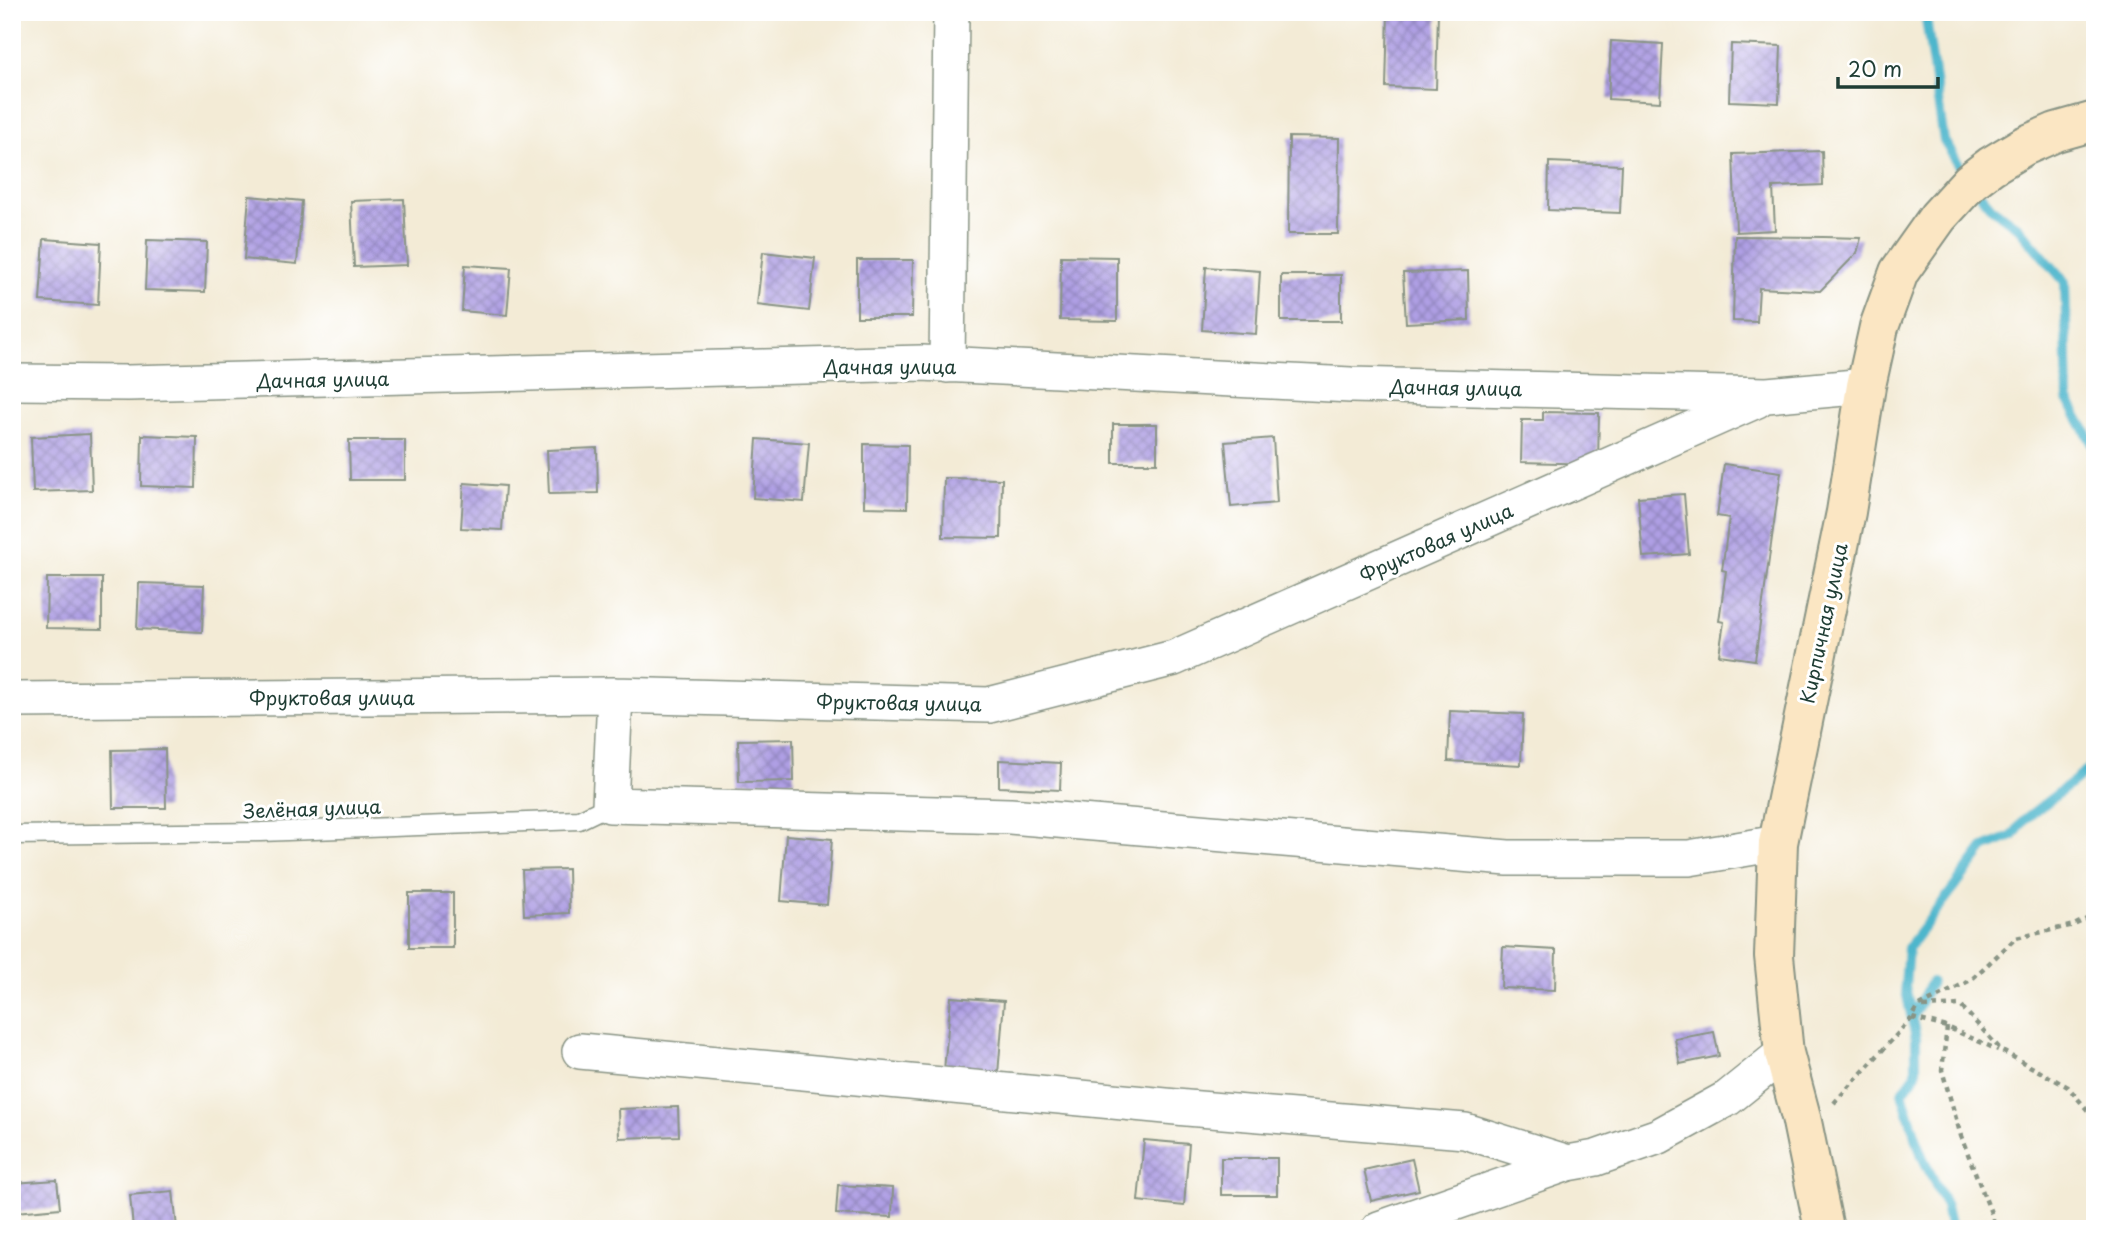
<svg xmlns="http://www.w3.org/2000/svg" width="2107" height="1241" font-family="'Playpen Sans',sans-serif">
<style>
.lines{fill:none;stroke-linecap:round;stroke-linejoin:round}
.stream{stroke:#4eb6cc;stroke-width:10}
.building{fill:url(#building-cross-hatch)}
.service-casing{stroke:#899485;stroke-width:21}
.minor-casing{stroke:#899485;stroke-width:38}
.secondary-casing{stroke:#899485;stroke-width:42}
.path{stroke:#899485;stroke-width:4.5;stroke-dasharray:5 5;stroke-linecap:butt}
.service{stroke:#fff;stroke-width:18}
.minor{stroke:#fff;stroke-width:35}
.secondary{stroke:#fbe6c3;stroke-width:38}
.labels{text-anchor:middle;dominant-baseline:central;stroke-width:6;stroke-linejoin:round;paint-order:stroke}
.street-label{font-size:19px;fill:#1f3d34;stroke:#fff}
</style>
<defs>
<pattern id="building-cross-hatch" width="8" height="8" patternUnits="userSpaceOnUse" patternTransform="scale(1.75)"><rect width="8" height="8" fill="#af9fe4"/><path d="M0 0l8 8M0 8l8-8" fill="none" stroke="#8e83ba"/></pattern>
</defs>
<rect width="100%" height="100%" fill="#fff"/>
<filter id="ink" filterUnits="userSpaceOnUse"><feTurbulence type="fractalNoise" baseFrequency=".0143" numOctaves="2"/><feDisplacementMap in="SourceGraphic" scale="14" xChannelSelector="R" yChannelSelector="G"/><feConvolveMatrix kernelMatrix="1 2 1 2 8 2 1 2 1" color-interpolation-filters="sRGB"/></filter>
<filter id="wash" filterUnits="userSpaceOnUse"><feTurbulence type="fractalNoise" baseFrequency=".00686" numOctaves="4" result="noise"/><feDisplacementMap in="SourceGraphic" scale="28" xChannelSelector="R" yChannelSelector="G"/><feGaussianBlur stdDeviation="1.57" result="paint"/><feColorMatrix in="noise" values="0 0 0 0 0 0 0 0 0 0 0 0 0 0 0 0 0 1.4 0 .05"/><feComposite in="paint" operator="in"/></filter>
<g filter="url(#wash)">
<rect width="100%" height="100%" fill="#f3ebd6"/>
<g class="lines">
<!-- stream -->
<path class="stream" d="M1925,12L1944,141L1966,176
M1975,188L1992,208L2018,227L2065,282L2068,400L2095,448
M1912,1018L1931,982
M1951,1229L1946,1206L1922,1156L1902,1093L1916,1074V1038L1905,986L1908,948L1984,848L2013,836L2025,819L2095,765"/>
</g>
<g id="blocks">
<!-- building -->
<path class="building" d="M1388,12H1438L1436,89L1386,87Z
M1611,41L1663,44L1660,102L1608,99Z
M1731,44L1781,46L1779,103L1729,101Z
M1289,137L1339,138L1338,234H1288Z
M1822,151L1823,185L1773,187L1775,230L1736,232L1733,154Z
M1549,162L1622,165L1620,213L1548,210Z
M249,196L302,201L297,264L244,259Z
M404,199L407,265L354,267L351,201Z
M1735,236L1823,237L1861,238L1857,253L1820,291L1759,288L1757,322L1733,321Z
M44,239L101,243L98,305L40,301Z
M147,240L207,242L205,292L145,290Z
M763,252L815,258L809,311L757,305Z
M1061,256L1117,257V321L1060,320Z
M857,260H913L912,317H857Z
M465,265L511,268L507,315L462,311Z
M1206,267L1260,271L1256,334L1202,330Z
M1468,271L1469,320L1406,323L1403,273Z
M1281,275H1341V321H1281Z
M1543,412L1599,413L1598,464L1521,462L1522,420H1543Z
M1113,424H1157V463H1113Z
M90,434L92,490L33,492L31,437Z
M142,435L197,437L196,488L141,486Z
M1273,438L1277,503L1231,507L1225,442Z
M757,439L809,443L804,502L753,498Z
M349,440H405V480H350Z
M864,444L908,445L907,508L864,507Z
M597,448L598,493L549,494L547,450Z
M1724,464L1781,472L1755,660L1719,655L1724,622L1719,621L1726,571L1722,570L1729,518L1717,516Z
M944,478L1002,479L1001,538L943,537Z
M464,483L505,486L502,530L461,528Z
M1684,494L1689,554L1643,557L1638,497Z
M47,578H102V629L46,628Z
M139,583L204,585L202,632L137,629Z
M1450,711L1523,714L1521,765L1448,761Z
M793,739L794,781L739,782L738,740Z
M165,749L166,808H113L112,750Z
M999,760L1061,763L1060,790L999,787Z
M786,835L832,839L827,905L781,901Z
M568,869L569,913L524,915L522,870Z
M409,893H453V948H409Z
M1503,947L1556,950L1555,990L1501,988Z
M951,997L1004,1001L998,1074L944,1070Z
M1714,1032L1719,1056L1680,1064L1675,1039Z
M678,1107L679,1136L619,1138L618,1109Z
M1144,1140L1189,1144L1184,1206L1138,1201Z
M1221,1158H1277V1195H1221Z
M1412,1159L1419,1190L1371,1201L1364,1170Z
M57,1180L60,1208L16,1212L13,1183Z
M838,1185L893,1188L892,1217L836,1214Z
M173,1191L177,1228L133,1229L130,1195Z"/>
</g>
</g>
<g filter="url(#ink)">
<use href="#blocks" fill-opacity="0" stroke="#899485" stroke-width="2"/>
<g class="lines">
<!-- service casing -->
<g class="service-casing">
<path id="service" d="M12,835L261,832L579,820L610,805"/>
</g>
<!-- minor casing -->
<g class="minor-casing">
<path id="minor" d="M947,365L951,12
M12,382L128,383L922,363L1351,385L1767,395L1866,386
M615,695L610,805L1010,816L1508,858H1689L1778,843
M12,700L615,695L989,705L1174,658L1757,400
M580,1051L1187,1108L1465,1131L1568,1163
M1379,1229L1568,1163L1596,1158L1659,1136L1728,1098L1784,1053"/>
</g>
<!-- secondary casing -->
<g class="secondary-casing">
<path id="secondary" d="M1824,1229L1801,1117L1784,1053L1774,956L1778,843L1846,512L1866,386L1879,327L1899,272L1938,217L1970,182L1991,166L2024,146L2056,132L2095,121"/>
</g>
<!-- path -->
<path class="path" d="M1923,1007L1960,1005L2002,1051L2068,1087L2095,1119
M1912,1018L1947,1027L1998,1050
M1947,1027L1942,1070L1961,1136L1993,1218V1229
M1834,1103L1912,1018L1918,1007L1971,980L2016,938L2074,925L2095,915"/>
<!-- service -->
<use href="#service" class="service"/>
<!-- minor -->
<use href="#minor" class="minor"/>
<!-- secondary -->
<use href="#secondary" class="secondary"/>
</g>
</g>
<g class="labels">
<!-- street labels -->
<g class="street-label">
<text x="890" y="366">Дачная улица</text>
<text transform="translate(323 379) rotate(-1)">Дачная улица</text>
<text transform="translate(1456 387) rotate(1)">Дачная улица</text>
<text transform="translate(1436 542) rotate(-24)">Фруктовая улица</text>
<text transform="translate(1823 623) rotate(-78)">Кирпичная улица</text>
<text x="332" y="697">Фруктовая улица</text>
<text transform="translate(899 702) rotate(1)">Фруктовая улица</text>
<text transform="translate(312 808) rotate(-2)">Зелёная улица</text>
</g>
</g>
<!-- margin -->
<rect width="2107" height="1241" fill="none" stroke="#fff" stroke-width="42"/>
<!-- scale -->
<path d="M1838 77v10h100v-10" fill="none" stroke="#1f3d34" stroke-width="3.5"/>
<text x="1848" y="77" font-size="21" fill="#1f3d34" stroke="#ffffff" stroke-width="5" paint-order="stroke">20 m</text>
</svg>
